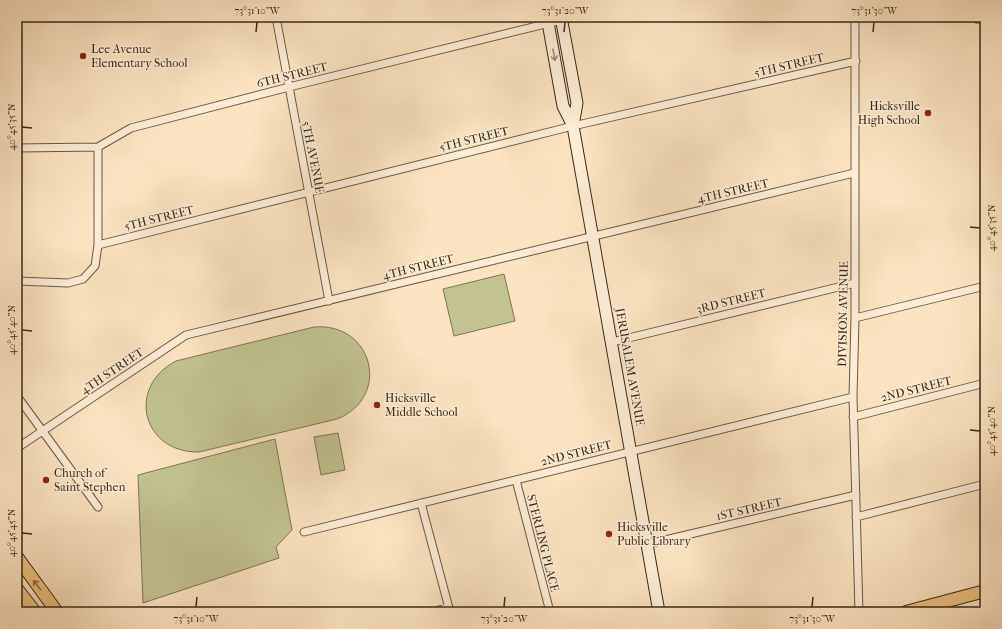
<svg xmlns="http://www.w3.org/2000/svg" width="1002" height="629" font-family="'IM FELL French Canon',serif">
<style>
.green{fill:#c2c391;stroke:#7e7652}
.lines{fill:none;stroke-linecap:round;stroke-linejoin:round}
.minor-casing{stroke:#6b5840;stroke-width:9}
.secondary-casing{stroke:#3b2914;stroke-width:13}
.primary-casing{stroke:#3b2914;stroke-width:14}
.minor{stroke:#fdedd7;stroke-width:7}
.secondary{stroke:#fdedd7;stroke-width:11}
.primary{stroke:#eec281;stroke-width:12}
.oneway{stroke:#9c8b76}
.oneway2{stroke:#8c6e45}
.ticks{fill:none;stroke:#3b2914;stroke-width:1.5}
.poi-dot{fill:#8f2418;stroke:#fdedd7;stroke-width:1.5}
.labels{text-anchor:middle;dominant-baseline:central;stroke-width:3;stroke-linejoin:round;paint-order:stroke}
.poi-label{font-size:12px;fill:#3b2914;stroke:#fdedd7;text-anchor:start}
.street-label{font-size:12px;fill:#3b2914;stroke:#fdedd7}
.neatline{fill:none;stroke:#3b2914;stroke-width:1.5}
.ticks-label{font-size:10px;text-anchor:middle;fill:#3b2914}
</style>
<rect width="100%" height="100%" fill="#fce4c2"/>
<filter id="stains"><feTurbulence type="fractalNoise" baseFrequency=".005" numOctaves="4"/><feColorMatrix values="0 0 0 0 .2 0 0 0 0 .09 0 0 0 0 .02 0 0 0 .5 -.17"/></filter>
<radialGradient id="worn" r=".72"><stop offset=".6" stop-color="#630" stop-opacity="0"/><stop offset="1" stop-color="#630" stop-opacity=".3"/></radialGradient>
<!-- green -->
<path class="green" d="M976,17H985V24L975,23Z
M504,274L515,321L454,336L443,289Z
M314,327C373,322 392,397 337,419L199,452C142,453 126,387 176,361Z
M338,433L345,470L321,475L314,437Z
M275,439L292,530L276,547L279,558L143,603L138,475Z"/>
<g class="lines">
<!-- minor casing -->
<g class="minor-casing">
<path id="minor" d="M276,17L329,301
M855,17V318L853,397L859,612
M17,148L98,147L131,128L289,87L574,17
M98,245L573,126L856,61
M17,281L68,283L83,279L95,266L98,245V147
M855,318L985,286
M612,342L855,283
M17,396L98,507
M853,417L985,383
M17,448L186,335L854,173
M516,480L550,612
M421,503L450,612
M856,517L985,484
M304,532L853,397
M648,544L856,495
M432,612L449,607"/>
</g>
<!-- secondary casing -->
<g class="secondary-casing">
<path id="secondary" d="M547,17L563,106L573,126L659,612
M561,17L577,103L573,126"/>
</g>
<!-- primary casing -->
<g class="primary-casing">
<path id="primary" d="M17,557L57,612
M17,589L35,612
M906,612L985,591"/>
</g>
<!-- minor -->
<use href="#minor" class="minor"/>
<!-- secondary -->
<use href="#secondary" class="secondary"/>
<!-- primary -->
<use href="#primary" class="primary"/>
</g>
<!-- one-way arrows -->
<defs><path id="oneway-shaft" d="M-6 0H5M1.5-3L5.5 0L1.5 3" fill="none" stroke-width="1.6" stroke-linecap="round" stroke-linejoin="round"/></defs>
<use class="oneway" href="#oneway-shaft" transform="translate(554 55) rotate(80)"/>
<use class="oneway2" href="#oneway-shaft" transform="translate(37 585) rotate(-127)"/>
<!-- ticks -->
<path class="ticks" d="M256,32L257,22M564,32L565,22M873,32L874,22M22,127L32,128M970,227L980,228M22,330L32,331M970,430L980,431M22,533L32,534M196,607L197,597M504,607L505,597M812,607L813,597"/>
<!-- markers -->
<g class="poi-dot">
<circle cx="83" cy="56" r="4"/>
<circle cx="928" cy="113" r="4"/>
<circle cx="377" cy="405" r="4"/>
<circle cx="46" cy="480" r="4"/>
<circle cx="609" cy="534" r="4"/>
</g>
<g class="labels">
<!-- poi labels -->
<g class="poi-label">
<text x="91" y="49">Lee Avenue<tspan x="91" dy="14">Elementary School</tspan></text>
<text x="920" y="106" text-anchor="end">Hicksville<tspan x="920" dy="14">High School</tspan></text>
<text x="385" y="398">Hicksville<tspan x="385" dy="14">Middle School</tspan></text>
<text x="54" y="473">Church of<tspan x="54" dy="14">Saint Stephen</tspan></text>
<text x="617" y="527">Hicksville<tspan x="617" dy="14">Public Library</tspan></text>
</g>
<!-- street labels -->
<g class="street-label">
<text transform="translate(789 65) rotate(-13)">5TH STREET</text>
<text transform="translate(292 75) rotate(-14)">6TH STREET</text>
<text transform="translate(474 139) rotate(-14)">5TH STREET</text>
<text transform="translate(313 157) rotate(79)">5TH AVENUE</text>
<text transform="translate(733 191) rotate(-13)">4TH STREET</text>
<text transform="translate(159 218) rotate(-14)">5TH STREET</text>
<text transform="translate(418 267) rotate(-14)">4TH STREET</text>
<text transform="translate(731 301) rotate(-14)">3RD STREET</text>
<text transform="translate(843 314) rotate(-89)">DIVISION AVENUE</text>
<text transform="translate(630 367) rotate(80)">JERUSALEM AVENUE</text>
<text transform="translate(112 371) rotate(-34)">4TH STREET</text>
<text transform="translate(916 389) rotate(-14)">2ND STREET</text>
<text transform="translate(576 453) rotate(-14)">2ND STREET</text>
<text transform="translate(749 509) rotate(-13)">1ST STREET</text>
<text transform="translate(543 543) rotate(76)">STERLING PLACE</text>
</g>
</g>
<!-- margin -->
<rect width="1002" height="629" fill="none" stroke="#fce4c2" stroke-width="44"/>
<rect x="22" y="22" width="958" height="585" class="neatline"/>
<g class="ticks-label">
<text x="257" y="14">73°31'10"W</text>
<text x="565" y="14">73°31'20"W</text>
<text x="874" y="14">73°31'30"W</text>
<text transform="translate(11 127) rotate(-90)" y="4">40°45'35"N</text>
<text transform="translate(991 228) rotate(-90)" y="4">40°45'35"N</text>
<text transform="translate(11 330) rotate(-90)" y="4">40°45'40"N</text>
<text transform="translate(991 431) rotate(-90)" y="4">40°45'40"N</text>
<text transform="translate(11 533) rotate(-90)" y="4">40°45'45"N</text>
<text x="196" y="622">73°31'10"W</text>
<text x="504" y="622">73°31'20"W</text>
<text x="812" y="622">73°31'30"W</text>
</g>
<rect width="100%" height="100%" filter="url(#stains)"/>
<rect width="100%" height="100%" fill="url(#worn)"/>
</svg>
